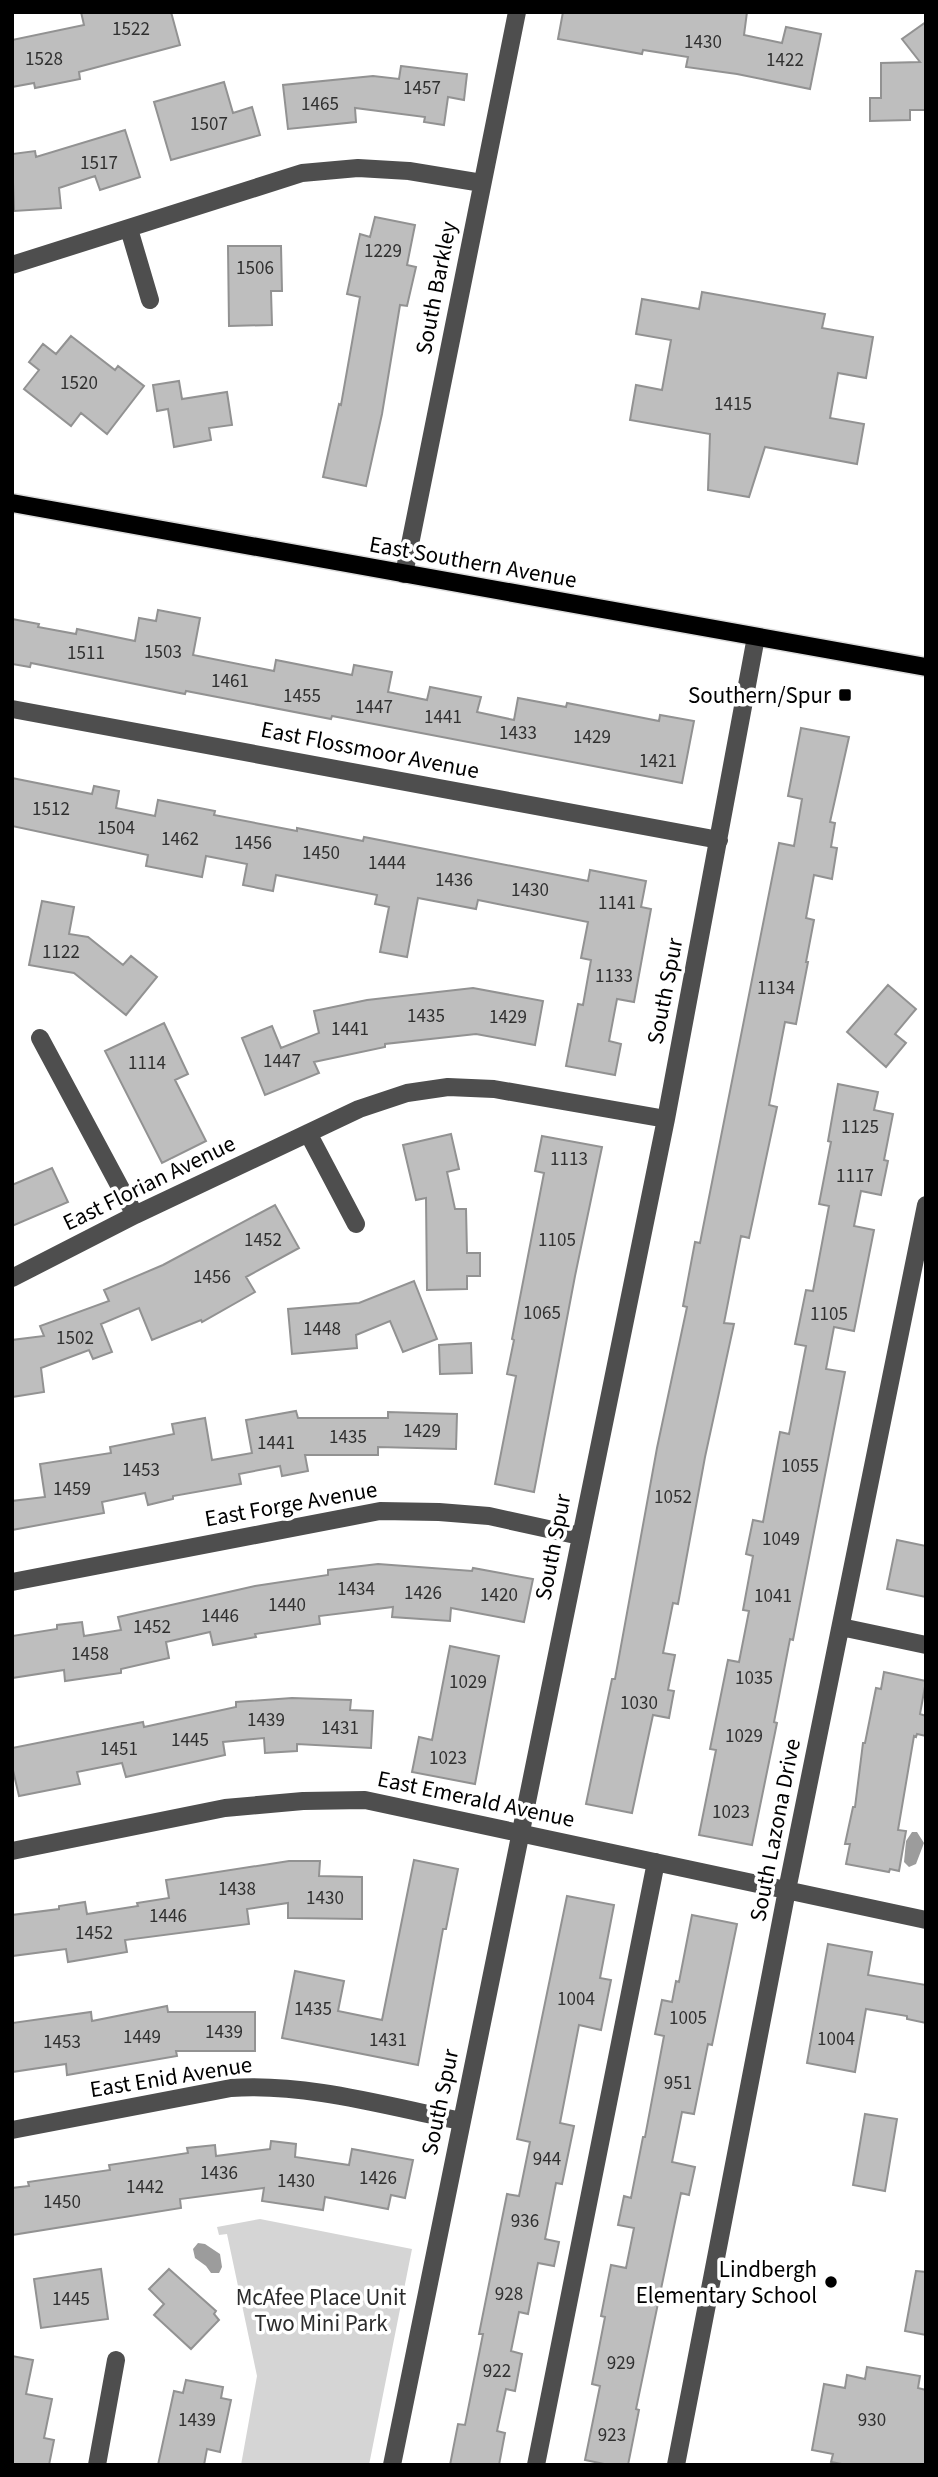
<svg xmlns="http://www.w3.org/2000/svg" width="938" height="2477" font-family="'Source Sans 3',sans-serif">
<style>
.green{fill:#d5d5d5}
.water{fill:#9c9c9c}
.building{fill:#bebebe;stroke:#929292;stroke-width:2}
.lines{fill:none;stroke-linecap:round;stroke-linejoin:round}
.major-casing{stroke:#dbdbdb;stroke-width:21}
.minor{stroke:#4e4e4e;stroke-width:18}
.major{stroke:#000;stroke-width:18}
.poi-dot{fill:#000;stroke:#fff;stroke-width:2.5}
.labels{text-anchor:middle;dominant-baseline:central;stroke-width:7;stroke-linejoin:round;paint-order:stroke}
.number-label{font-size:19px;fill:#303030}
.street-label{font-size:23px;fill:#000;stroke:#fff}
.poi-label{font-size:23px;fill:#000;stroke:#fff;text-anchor:end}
.park-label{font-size:23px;fill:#2c2c2c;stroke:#fff}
</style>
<rect width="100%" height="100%" fill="#fff"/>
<!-- green -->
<path class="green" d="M260,2219L412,2249L369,2465H241L257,2376L227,2234L219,2235L217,2227Z"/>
<!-- water -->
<path class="water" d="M912,1832H917L924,1843L916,1864L909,1867L904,1862L906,1841Z
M198,2243L205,2244L220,2254L222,2267L219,2273H211L206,2266L195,2258L193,2249Z"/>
<!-- building -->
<path class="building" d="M81,12H171L180,45L79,72L80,79L35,88L34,83L12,87V40L84,25Z
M563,12H747L744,35L782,43L786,27L821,34L810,89L737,74L686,67L688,57L643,50L642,54L558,39Z
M926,22V110H910V120L870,121V98H881V63L920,62L902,39Z
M401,66L467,74L464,100L448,97L444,125L424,122L425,117L355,108L356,122L288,129L283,85L373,76L399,79Z
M224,82L233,113L252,107L260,135L171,160L154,102Z
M125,130L140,177L100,190L95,176L59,188L61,208L14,211L12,154L35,151L36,157Z
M375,217L415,225L407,265L416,267L407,306L400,305L382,414L366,486L323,477L339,404L341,405L360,297L347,294L360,234L370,237Z
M228,246H281L282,291H271L272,325L229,326Z
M702,292L825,314L822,328L873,337L866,378L838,373L830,418L864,424L857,464L765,447L749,497L708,490L710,434L630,420L636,385L662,390L671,340L636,334L642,299L699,309Z
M71,336L115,370L118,366L144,386L107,434L81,413L71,426L24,389L39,370L29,362L43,344L56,354Z
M179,381L182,399L227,392L232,425L209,428L211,440L174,447L168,409L157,411L153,385Z
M158,610L200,618L193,655L274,671L276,660L352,675L354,665L392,672L388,692L427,700L430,687L481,697L477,712L514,720L518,698L566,707L567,703L659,721L660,715L694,721L682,783L332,716L331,719L186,691L185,694L31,663L30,667L12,664V619L39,624L38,627L76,634L77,629L135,641L139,618L156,621Z
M801,728L849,737L830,822L835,823L831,847L837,848L832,879L814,875L806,918L814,920L806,962H808L796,1024L785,1022L769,1105L777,1107L749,1238L741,1236L724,1323L734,1324L705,1457L678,1604L673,1603L663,1653L675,1655L668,1690L674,1691L669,1718L653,1715L632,1813L586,1804L612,1679H615L657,1448L687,1307L683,1306L695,1242L700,1243L779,843L794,846L802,799L788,796Z
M12,778L92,794L94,786L119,791L116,808L155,816L158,800L215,811L214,815L297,831V828L363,841L364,837L588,881L590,870L646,881L641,907L651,909L634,1002L617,999L609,1041L621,1044L615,1075L566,1066L578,1004L583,1005L591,960L581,958L588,922L478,900L476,909L418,898L407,957L380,952L389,907L375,904L377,895L276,875L273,891L243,885L247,864L206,856L202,877L146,866L148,855L12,826Z
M42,901L74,907L69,934L88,937L123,965L131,956L157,977L126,1015L74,973L29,965Z
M888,985L916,1009L895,1034L906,1043L886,1067L847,1032Z
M473,988L543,1001L535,1045L476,1034L385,1044V1047L314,1062L319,1073L265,1095L242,1038L272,1026L281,1048L319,1033L314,1011L367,1000Z
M164,1023L188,1074L175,1080L206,1141L162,1163L105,1051Z
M838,1084L878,1092L874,1110L893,1114L884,1160L888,1161L881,1195L861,1191L854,1226L874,1230L854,1331L834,1327L826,1369L845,1372L793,1640L790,1639L774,1722L777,1723L752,1845L699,1835L716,1750L710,1749L728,1660L739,1662L749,1611L743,1610L753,1556L746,1554L753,1520L763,1522L780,1432L789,1434L806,1346L795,1344L806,1290L813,1291L829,1206L819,1204L831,1142L828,1141Z
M451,1134L459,1169L447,1172L455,1209H466L467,1253H480V1276H467V1289L427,1290L426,1198L416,1200L403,1145Z
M542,1136L602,1147L575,1276L534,1492L495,1484L516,1376L507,1374L514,1340L512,1339L544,1173L535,1171Z
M52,1168L68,1202L12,1226V1185Z
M275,1205L299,1248L246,1277L255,1292L202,1322L201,1320L152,1340L139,1308L101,1324L112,1352L93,1359L89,1350L41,1368L44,1392L12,1397V1340L44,1336L40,1326L109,1301L104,1290L163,1265Z
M414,1281L437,1339L403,1352L390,1321L356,1335L357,1348L292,1354L288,1309L359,1303Z
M471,1343L472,1373L440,1374L439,1345Z
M296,1411L298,1418H388V1412L457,1414L456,1449L378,1447V1455H305L308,1471L282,1476L280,1466L239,1474L241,1484L173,1496V1499L148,1505L145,1493L102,1502L104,1513L12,1530V1501L45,1497L40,1464L111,1453L110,1447L174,1434L172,1424L205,1418L212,1460L252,1453L246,1420Z
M897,1540L926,1546V1597L887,1589Z
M378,1564L472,1571L473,1568L533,1579L524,1622L451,1608L450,1621L392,1617L393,1607L319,1616L320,1624L255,1634L256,1637L213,1645L210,1632L166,1642L169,1658L121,1669V1673L65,1681L64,1670L12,1678V1636L57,1629V1625L82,1622L84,1636L121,1630L118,1617L255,1586L328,1575V1570Z
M450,1646L499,1656L475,1784L412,1772L419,1737L432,1740Z
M884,1672L926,1681L920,1714L926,1716V1736L917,1734L916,1737L914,1736L898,1830L906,1831L899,1871L890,1869L889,1872L846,1864L850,1844H845L853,1807H855L863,1743H865L876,1688L881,1689Z
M292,1698L351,1700L350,1710L373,1711L371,1748L297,1744V1751L265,1753L264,1738L223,1742L225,1755L126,1777L122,1763L77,1772L80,1784L19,1796L12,1766V1748L143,1722L144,1727L236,1707V1702Z
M414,1860L458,1869L446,1929H443L418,2065L282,2038L295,1971L344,1981L338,2011L382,2020Z
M289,1861H320L319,1876L362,1877V1919L288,1918V1903L247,1909L249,1924L125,1940L127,1952L68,1962L66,1949L12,1956V1915L59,1909V1906L85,1902L87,1914L138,1906L137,1903L169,1898L166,1880Z
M567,1896L614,1905L600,1978L611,1980L601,2030L579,2025L560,2123L574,2126L562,2184L556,2183L545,2239L559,2242L554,2266L538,2263L528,2314L519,2312L511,2351L522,2354L515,2391L506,2389L497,2431L505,2433L499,2465H450L458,2424L465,2425L483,2334H479L507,2194L519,2196L530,2142L517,2139Z
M692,1915L737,1924L712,2045L708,2044L694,2114L682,2112L672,2162L695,2167L689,2195L681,2193L636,2409L639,2410L628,2465H609L585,2460L600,2386L592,2384L605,2317L601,2316L611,2265L626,2268L634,2228L618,2225L624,2196L631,2198L643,2137H645L664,2036L655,2034L662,2000L672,2002L676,1981L679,1982Z
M828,1944L872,1952L868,1975L926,1985V2023L907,2019V2016L866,2009L855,2072L807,2063Z
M167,2006L168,2012H255V2051H176L177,2056L67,2075L66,2064L12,2072V2023L91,2012L92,2021Z
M865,2114L897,2119L885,2191L853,2185Z
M271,2141L296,2144L295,2157L349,2165L352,2149L413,2160L405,2198L391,2195L388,2209L325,2197L323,2210L262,2201L264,2188L180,2199L181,2208L12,2235V2188L29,2186L28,2182L110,2170L109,2165L188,2153L187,2148L215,2145L216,2156L270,2149Z
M101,2269L108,2319L41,2328L34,2279Z
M169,2269L216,2311L214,2314L219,2320L191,2349L154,2315L164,2304L149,2289Z
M916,2271L926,2272V2335L905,2331Z
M12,2356L33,2360L26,2394L52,2399L44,2438L54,2440L49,2465H12Z
M867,2367L920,2376L918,2388L926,2390V2465H847L831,2462L833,2454L812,2450L824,2384L845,2388L847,2375L865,2379Z
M186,2380L223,2387L221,2398L231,2400L220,2452L207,2449L204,2465H158L174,2391L183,2393Z"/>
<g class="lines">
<!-- major casing -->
<g class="major-casing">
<path id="major" d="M12,503L926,667"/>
</g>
<!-- minor -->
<path class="minor" d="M129,229L150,300
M12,265L302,173L358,168L409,171L482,183
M404,574L517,12
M12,709L719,840
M40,1038L135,1215
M308,1133L356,1224
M12,1278L135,1215L359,1109L407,1093L448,1087L494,1089L666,1119
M12,1582L380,1511L439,1512L489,1516L580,1536
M841,1627L926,1645
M12,1851L225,1808L303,1801L365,1800L926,1920
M12,2130L231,2088C308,2083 386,2106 461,2121
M97,2465L116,2360
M392,2465L666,1119L756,637
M536,2465L656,1862
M676,2465L787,1890L926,1205"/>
<!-- major -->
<use href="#major" class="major"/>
</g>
<!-- markers -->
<g class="poi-dot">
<rect x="838" y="688" width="14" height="14" rx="3.5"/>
<circle cx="831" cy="2282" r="7"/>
</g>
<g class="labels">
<!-- number labels -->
<g class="number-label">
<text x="131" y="29">1522</text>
<text x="703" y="42">1430</text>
<text x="44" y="59">1528</text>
<text x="785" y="60">1422</text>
<text x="422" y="88">1457</text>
<text x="320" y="104">1465</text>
<text x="209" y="124">1507</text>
<text x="99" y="163">1517</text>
<text x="383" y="251">1229</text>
<text x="255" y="268">1506</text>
<text x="79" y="383">1520</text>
<text x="733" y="404">1415</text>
<text x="163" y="652">1503</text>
<text x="86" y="653">1511</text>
<text x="230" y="681">1461</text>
<text x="302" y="696">1455</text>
<text x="374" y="707">1447</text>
<text x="443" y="717">1441</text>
<text x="518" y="733">1433</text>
<text x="592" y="737">1429</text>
<text x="658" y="761">1421</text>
<text x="51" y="809">1512</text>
<text x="116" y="828">1504</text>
<text x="180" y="839">1462</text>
<text x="253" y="843">1456</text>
<text x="321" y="853">1450</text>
<text x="387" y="863">1444</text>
<text x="454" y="880">1436</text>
<text x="530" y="890">1430</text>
<text x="617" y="903">1141</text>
<text x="61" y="952">1122</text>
<text x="614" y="976">1133</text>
<text x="776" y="988">1134</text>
<text x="426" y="1016">1435</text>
<text x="508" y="1017">1429</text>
<text x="350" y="1029">1441</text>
<text x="282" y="1061">1447</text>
<text x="147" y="1063">1114</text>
<text x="860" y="1127">1125</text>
<text x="569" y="1159">1113</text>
<text x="855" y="1176">1117</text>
<text x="263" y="1240">1452</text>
<text x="557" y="1240">1105</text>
<text x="212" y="1277">1456</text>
<text x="542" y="1313">1065</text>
<text x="829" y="1314">1105</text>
<text x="322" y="1329">1448</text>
<text x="75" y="1338">1502</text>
<text x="422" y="1431">1429</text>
<text x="348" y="1437">1435</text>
<text x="276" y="1443">1441</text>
<text x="800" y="1466">1055</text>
<text x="141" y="1470">1453</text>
<text x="72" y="1489">1459</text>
<text x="673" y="1497">1052</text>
<text x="781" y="1539">1049</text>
<text x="356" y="1589">1434</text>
<text x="423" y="1593">1426</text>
<text x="499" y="1595">1420</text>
<text x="773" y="1596">1041</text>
<text x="287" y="1605">1440</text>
<text x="220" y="1616">1446</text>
<text x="152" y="1627">1452</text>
<text x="90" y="1654">1458</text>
<text x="754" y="1678">1035</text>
<text x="468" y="1682">1029</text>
<text x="639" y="1703">1030</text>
<text x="266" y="1720">1439</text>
<text x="340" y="1728">1431</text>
<text x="744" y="1736">1029</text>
<text x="190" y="1740">1445</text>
<text x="119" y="1749">1451</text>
<text x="448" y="1758">1023</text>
<text x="731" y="1812">1023</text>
<text x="237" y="1889">1438</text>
<text x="325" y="1898">1430</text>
<text x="168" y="1916">1446</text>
<text x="94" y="1933">1452</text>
<text x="576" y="1999">1004</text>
<text x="313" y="2009">1435</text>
<text x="688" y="2018">1005</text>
<text x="224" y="2032">1439</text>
<text x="142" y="2037">1449</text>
<text x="836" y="2039">1004</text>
<text x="388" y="2040">1431</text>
<text x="62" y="2042">1453</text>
<text x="678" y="2083">951</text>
<text x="547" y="2159">944</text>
<text x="219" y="2173">1436</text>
<text x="378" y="2178">1426</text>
<text x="296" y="2181">1430</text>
<text x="145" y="2187">1442</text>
<text x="62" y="2202">1450</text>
<text x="525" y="2221">936</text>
<text x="509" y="2294">928</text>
<text x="71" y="2299">1445</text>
<text x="621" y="2363">929</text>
<text x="497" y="2371">922</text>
<text x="197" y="2420">1439</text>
<text x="872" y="2420">930</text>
<text x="612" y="2435">923</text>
</g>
<!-- street labels -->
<g class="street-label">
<text transform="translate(436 288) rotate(-79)">South Barkley</text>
<text transform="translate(473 562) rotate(10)">East Southern Avenue</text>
<text transform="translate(370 750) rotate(11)">East Flossmoor Avenue</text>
<text transform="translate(665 991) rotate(-79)">South Spur</text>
<text transform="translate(149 1183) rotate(-26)">East Florian Avenue</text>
<text transform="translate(291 1504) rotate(-10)">East Forge Avenue</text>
<text transform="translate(553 1547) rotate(-79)">South Spur</text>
<text transform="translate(476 1799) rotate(12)">East Emerald Avenue</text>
<text transform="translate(775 1830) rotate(-79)">South Lazona Drive</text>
<text transform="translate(171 2077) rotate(-9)">East Enid Avenue</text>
<text transform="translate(440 2102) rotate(-78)">South Spur</text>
</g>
<!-- poi labels -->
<g class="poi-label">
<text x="831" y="695">Southern/Spur</text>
<text x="817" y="2269">Lindbergh<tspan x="817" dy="26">Elementary School</tspan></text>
</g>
<!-- park labels -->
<g class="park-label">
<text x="321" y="2297">McAfee Place Unit<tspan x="321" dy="26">Two Mini Park</tspan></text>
</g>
</g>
<!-- border -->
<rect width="938" height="2477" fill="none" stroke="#000000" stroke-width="28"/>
</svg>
